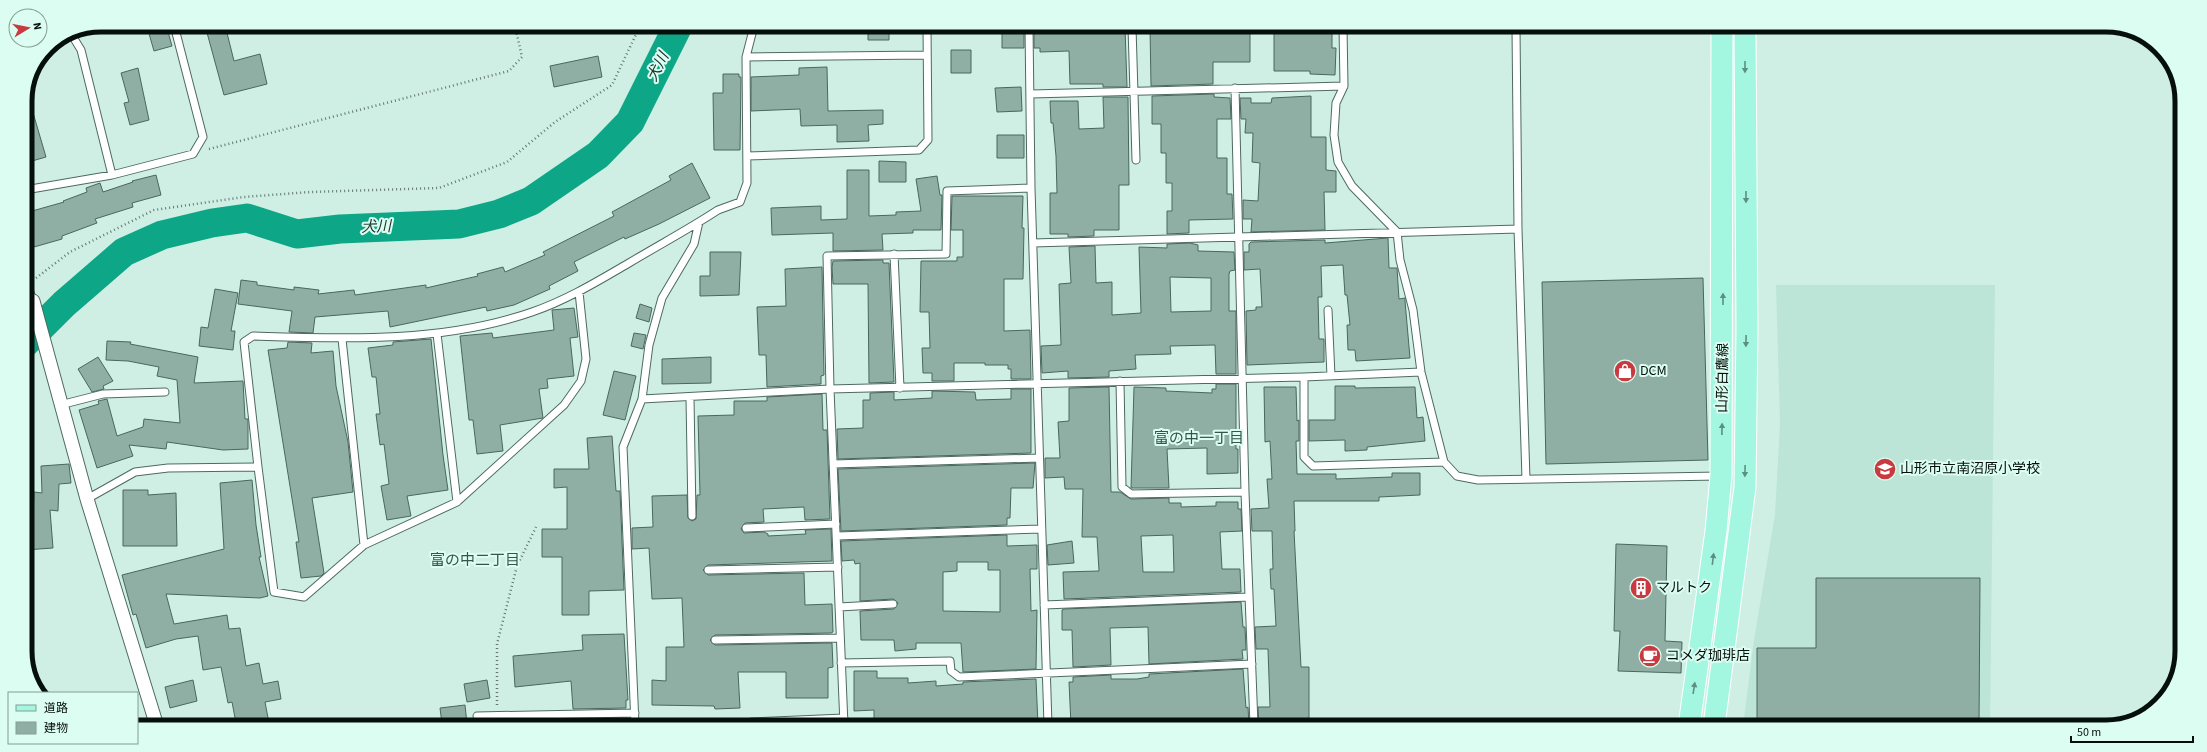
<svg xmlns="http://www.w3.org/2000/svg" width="2207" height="752" font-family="'Source Sans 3','Noto Sans JP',sans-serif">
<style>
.built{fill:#bce5d7}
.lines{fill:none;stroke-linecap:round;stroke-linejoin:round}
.river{stroke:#0da787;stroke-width:29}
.building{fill:#90afa4;stroke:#4a675e;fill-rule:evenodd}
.lane-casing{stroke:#4d6a60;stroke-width:9}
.street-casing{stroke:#4d6a60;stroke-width:15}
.primary-casing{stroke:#fff;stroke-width:23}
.path{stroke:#637770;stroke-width:2.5;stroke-dasharray:1 3;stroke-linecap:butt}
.lane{stroke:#fff;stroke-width:7}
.street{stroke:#fff;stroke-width:13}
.primary{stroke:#a3f7e1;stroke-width:21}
.oneway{fill:#5c8f81}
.labels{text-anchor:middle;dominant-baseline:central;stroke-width:4;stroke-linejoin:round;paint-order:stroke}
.poi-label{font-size:14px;fill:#050f0b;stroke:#dcfdf1;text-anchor:start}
.street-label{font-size:14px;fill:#050f0b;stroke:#dcfdf1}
.water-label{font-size:15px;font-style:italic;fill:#192f28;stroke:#dcfdf1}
.neighbourhood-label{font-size:15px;fill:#38554c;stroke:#dcfdf1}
.rim{fill:none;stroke:#050f0b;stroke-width:5}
</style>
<rect width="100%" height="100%" fill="#cfefe4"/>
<!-- built -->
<path class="built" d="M1776,285H1995L1990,727L1743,726L1754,640L1775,515L1780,423Z"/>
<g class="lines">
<!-- river -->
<path class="river" d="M25,343L64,304L124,252L162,235L212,223L247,218L297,234L340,229L459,224L499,214L531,201L598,155L630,122L678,26"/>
</g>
<!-- building -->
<path class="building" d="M166,25L172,46L154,51L148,30Z
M225,25L234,61L260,54L267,84L224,95L206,29Z
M868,26L889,27V40H868Z
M1039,27H1125L1127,87H1103V84H1070L1069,51L1040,52V48H1034V30H1039Z
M1150,27H1250V62H1213V84L1151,86Z
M1274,27H1332V48H1336L1335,75L1310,74V71H1274Z
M1002,30H1024V48H1002Z
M951,50H971V73H951Z
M598,56L602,77L554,87L550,66Z
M827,67L828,111L883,110V124L868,125L869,141L837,142V125L801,126L800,109L751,111V77L799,75V68Z
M138,68L149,120L130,125L124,103L129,102L121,73Z
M723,74H739V77H741L740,150H714L713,93H723Z
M1021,87L1022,111L997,112L995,88Z
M1214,94V97L1230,98L1231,119H1217V158H1227V194H1232L1233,219L1189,220V233L1167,234V211H1172V183H1166V153H1161V124H1152V96Z
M1311,96V137H1326V170L1336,171V192H1324L1325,230L1251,232L1252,219H1243V200L1258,201L1260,163L1252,162L1253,133H1245L1246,119H1241L1240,98H1251V103H1271L1272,98Z
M1103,97H1128L1129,185H1119V230H1094V236L1068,237V234H1050V193H1057L1056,156L1053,123H1051L1050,101H1078L1079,129L1104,128Z
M25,99H29L46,157L25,163Z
M997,135H1024V158H997Z
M879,161L906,162V182H879Z
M692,163L710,198L659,224L625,239L624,237L574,262L578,271L549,286L550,289L514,305L487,311L486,307L390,327L388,311L315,317L313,333L289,332L292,311L238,304L241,280L257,282V285L294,290V287L319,290L318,294L354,290L355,295L426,285V288L478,276L477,274L503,267L505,272L545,255L543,252L614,216L612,212L671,180L669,176Z
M847,170H869V216L896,215V212L921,211L916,179L937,176L940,195H942L941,230H913V233L882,234L883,250L833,251V233L772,235L771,208L821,206V220L847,219Z
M156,175L161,195L132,203L133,207L95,219L97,223L62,236V239L34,247L25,213L64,202L63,201L87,192L86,188L100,183L103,192L133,182L132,181Z
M952,196H1023L1022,228H1024L1023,279H1004V331L1030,330L1031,379H1011V369H1008V365H985V363H954V381H932V373H923L922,348H930L929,312H920L921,261H957V257H963V230H951Z
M1388,238L1389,268H1397L1399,299L1405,298V301L1410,358L1356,361L1355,350H1348L1347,325H1350L1347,295H1345L1343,265L1321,266L1322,297H1318L1319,339H1324V362L1247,365L1246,311L1256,310V307H1262L1260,269L1244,270V252H1249V244L1251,242L1325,240V243Z
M1190,243L1198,245V251L1234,252L1235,270L1230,271L1229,274V311H1236V374H1216L1215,345L1170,346L1171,354L1135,355L1136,369L1109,371V377L1068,378V371L1042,373L1041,346L1061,345L1059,284L1071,283L1069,247L1095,246L1096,283L1112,282V315L1141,313L1139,247L1167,248V244ZM1170,277L1211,278V311L1171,312Z
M710,252H741L739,295L700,296V276H710Z
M883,260V263H889L894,382L869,383L868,284H833L832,267L833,261Z
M822,267L824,375L821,376V384L767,387L766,355H759L757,307L786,306L785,269Z
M1703,278L1708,460L1546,464L1542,282Z
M215,289L238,293L231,331H235L233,350L199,346L201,327L208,328Z
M640,304L652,308L649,322L636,318Z
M574,308L578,337L570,338L574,376L547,379L548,388L539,389L543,418L500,425L503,451L477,454L473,420H469L460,336L492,333L493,338L554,330L552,310Z
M634,333L646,335L643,349L631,346Z
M431,339L443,455L448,490L407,496L411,516L387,520L381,486L389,484L384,444L380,445L376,414H380L376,377H372L368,348L393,345V342Z
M107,341L131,342L130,344L198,357L194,383L243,381L245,419H248V449L223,450L167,442L166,449L129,445L133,456L97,468L79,410L99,404L98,401L107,399L117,436L143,427L144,419L180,423L177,380L157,376L159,367L128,361L106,360Z
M288,342L312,343L311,353L333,351L336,386L348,442L353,492L312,498L324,573L321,576L301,578L296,542H299L268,350L287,348Z
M98,357L113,381L103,386L104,389L92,392L78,369Z
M711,357V383L662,384V359Z
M614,371L636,376L625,420L603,415Z
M1216,384H1236V449H1238V473L1207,474V448L1167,449L1169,488H1131L1134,387L1166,388V391L1212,393V389H1216Z
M1335,386H1355V388L1415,387L1417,418L1423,417L1425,441L1367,447V450L1345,451V440L1309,441V420H1335Z
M1109,387L1111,492H1120L1131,499L1169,498V503H1181V507L1216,506V502H1238V509H1241L1242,531L1220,532L1222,569H1240L1241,592L1064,599L1063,572L1099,571L1097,537H1082L1083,489H1065L1064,477L1045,478V458H1060L1058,422L1069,421V388ZM1173,535L1174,572H1143L1141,536Z
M1264,387H1296L1297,421L1299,420V441H1296L1297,474H1336V479L1392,477V473H1420V495L1379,497V501H1294L1295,531H1294L1301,667H1309V719L1284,720L1285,725H1259L1258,707H1270L1268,649H1256L1255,627L1276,626L1274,589H1271L1270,569H1273L1272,531H1252L1251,509L1269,508L1267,479H1272L1270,441L1265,442Z
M1011,389H1031V453L838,459L837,429L863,428V400H870V393L894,392V400L932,398V391L975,392L976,400L1011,399Z
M822,394L823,430H827L830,519L805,520L804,507L763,509L764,522L745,523L741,529L744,533L764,532L768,534V536L806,534L805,530L831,529L832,561L708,565L703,570L708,575L804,573L805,605L832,604L833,632L831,633L715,635L710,640L715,645L832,643L833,667L828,668V698H786V672H738L740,708L715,709L714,706L652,705V680L666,681V647H684L682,598L652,599L649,548L632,549V528L653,527L652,496L687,495L688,518L692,521L696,519L697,495H700L698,416L734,415V401H767V397Z
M612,436L616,491H620L624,590L589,591V615H562V557H542V529H567V487L554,488V469H589L587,438Z
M1035,463L1033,488H1011L1010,518H1007V525L841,531L838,469Z
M69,464L71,483L59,484L58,511L50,510L53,548L25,550V524L33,523L34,492L42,493L41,466Z
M252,480L256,525L261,557H259L268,596L260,598L166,594L174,624L227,615L229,629L240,628L246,666L259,663L263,684L278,681L281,699L265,702L269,723H236L232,702L228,703L221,667L203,670L198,636L176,639L146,648L136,614L133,615L122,575L224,549L220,483Z
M123,490H148V495L176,493L177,546H123Z
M1007,535V546L1037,545V569H1030L1031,611L1037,610L1036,669L963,672L961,643H916V649L895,651L894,640H861L860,611L894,609L898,603L893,599L860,601V563L855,564L854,560L842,561L841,541ZM957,562H988V570H1000V612L943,611V572L957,571Z
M1072,541L1074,563L1048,565L1047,545Z
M1616,544L1667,546L1665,641L1682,642L1681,673L1618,671L1620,631H1614Z
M1816,578H1980L1979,727L1757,726V648H1816Z
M1241,602L1243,627H1245L1246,650H1242L1243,659L1149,664L1148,627L1110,628L1111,665L1073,667L1072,630H1062V610L1064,609Z
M624,634L628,700H626V708L573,709L571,681L515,687L513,656L583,650L582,635Z
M1243,669L1246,708L1248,707L1249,725H1071L1069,682H1073V677L1111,675V679H1137L1149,677V674Z
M854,671H877V678H908V683L936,681V686L963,684V682L1036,679L1038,725H874V710L854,711Z
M193,680L197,701L170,708L165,687Z
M487,680L490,698L467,702L464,684Z
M465,705L467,724H442L440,708Z
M627,718V724H573V719Z"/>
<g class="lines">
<!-- lane casing -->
<g class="lane-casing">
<path id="lane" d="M1029,27L1031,188L1048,725
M1132,27L1136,160
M1343,27L1344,86L1336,103L1334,135L1338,162L1352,186L1397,232L1400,260L1413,310L1421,372L1444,462L1457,476L1478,480L1720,476
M1516,28L1518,229L1526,479
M70,32L81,50L112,175
M746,57L927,55
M1235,88L1245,492L1254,725
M1031,94L1344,86
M747,156L919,150L928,140L927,27
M25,190L112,175L193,154L203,137L174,25
M1033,243L1518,229
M894,254L900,388
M25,278L33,301
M579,292L586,359L581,381L564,405L457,502L364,545L304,597L274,592L258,467L244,342L253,336C346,339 443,343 532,312C567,300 598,281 629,263C659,245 689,229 718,210L740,202L747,183L746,57L754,26
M1328,310L1331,376
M437,334L457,502
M342,339L364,545
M1304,377V457L1313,466L1444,462
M1120,381L1122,487L1131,494L1245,492
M690,398L692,516
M642,399L830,389L1304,377L1421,372
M60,405L103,394L165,392
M833,464L1039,458
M87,499L135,472L168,468L258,467
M746,528L836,524
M837,536L1041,529
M708,570L838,567
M1044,605L1249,597
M839,607L893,604
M715,640L840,638
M841,663L950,661L951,671L959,677L1252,664
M477,716L635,713
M497,716L498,724
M751,722L844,718
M635,724L623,447L642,399L649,345L662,298L694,244L699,222
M844,725L830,389L827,256L946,254L947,191L1031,188"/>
</g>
<!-- street casing -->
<g class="street-casing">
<path id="street" d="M33,301L87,499L156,723"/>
</g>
<!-- primary casing -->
<g class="primary-casing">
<path id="primary" d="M1689,726L1716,531L1721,475L1722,28
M1714,726L1745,487L1747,329L1745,28"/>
</g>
<!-- path -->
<path class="path" d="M209,149L509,71L522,57L515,26
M36,278L70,252L154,210L244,197L310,192L439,188L507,162L555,122L612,85L640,26
M497,705V644L517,566L537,525"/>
<!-- lane -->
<use href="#lane" class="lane"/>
<!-- street -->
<use href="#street" class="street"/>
<!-- primary -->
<use href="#primary" class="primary"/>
</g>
<!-- one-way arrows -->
<defs><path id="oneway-solid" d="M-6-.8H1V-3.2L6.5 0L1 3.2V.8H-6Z"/></defs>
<g class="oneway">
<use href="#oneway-solid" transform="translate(1745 67) rotate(90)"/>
<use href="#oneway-solid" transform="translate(1746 197) rotate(90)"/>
<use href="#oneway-solid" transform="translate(1723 299) rotate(-90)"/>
<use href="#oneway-solid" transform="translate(1746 341) rotate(91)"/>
<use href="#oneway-solid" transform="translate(1722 429) rotate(-89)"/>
<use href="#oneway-solid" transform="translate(1745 471) rotate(91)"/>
<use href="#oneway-solid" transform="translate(1713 559) rotate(-83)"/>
<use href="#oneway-solid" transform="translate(1694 688) rotate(-81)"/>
</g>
<!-- icons -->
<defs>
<g id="shop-disc" transform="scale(1.15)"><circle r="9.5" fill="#c93940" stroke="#dcfdf1"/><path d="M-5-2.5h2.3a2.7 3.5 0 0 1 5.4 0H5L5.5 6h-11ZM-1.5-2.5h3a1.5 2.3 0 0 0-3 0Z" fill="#fff"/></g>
<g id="school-disc" transform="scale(1.15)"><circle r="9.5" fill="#c93940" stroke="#dcfdf1"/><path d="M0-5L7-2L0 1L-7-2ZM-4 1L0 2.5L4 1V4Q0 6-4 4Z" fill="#fff"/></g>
<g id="building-disc" transform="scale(1.15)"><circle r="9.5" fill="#c93940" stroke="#dcfdf1"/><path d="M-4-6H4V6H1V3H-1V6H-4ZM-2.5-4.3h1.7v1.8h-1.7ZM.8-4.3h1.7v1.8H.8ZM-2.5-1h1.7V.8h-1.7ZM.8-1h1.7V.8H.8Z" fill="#fff"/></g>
<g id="cafe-disc" transform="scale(1.15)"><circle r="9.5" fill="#c93940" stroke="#dcfdf1"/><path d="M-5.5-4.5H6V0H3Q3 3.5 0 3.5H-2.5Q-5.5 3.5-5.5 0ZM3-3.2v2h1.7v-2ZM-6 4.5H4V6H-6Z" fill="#fff"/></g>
</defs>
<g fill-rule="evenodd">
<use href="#shop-disc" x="1625" y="371"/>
<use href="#school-disc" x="1885" y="469"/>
<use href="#building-disc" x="1641" y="588"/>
<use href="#cafe-disc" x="1650" y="656"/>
</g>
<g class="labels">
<!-- poi labels -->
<g class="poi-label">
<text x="1640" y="371">DCM</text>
<text x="1900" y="469">山形市立南沼原小学校</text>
<text x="1656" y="588">マルトク</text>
<text x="1666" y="656">コメダ珈琲店</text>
</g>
<!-- street labels -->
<g class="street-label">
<text transform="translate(1723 378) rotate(-89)">山形白鷹線</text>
</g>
<!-- water labels -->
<g class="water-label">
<text transform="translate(658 67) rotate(-63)">犬川</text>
<text transform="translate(376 227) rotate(-2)">犬川</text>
</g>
<!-- neighbourhood labels -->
<g class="neighbourhood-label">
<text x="1199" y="438">富の中一丁目</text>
<text x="475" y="560">富の中二丁目</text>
</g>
</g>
<!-- crop -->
<path d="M0 0H2207V752H0ZM101 32H2106A69 69 0 0 1 2175 101V651A69 69 0 0 1 2106 720H101A69 69 0 0 1 32 651V101A69 69 0 0 1 101 32Z" fill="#dcfdf1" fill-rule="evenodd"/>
<path class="rim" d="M101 32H2106A69 69 0 0 1 2175 101V651A69 69 0 0 1 2106 720H101A69 69 0 0 1 32 651V101A69 69 0 0 1 101 32Z"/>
<!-- legend -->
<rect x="8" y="692" width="130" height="52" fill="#dcfdf1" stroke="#869e95"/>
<rect x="16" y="705" width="20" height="6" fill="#a3f7e1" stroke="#869e95"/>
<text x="44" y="712" font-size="12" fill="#050f0b">道路</text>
<rect x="16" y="722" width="20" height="12" fill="#90afa4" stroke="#869e95"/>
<text x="44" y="732" font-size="12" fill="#050f0b">建物</text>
<!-- north arrow -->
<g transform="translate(28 28) rotate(80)"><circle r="19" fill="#dcfdf1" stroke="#869e95"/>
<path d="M0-3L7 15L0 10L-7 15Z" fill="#c93940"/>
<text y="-6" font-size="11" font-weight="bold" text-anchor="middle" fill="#050f0b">N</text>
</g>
<!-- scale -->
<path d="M2071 736v6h122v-6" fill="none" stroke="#050f0b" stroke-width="2"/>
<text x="2077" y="736" font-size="12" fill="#050f0b" stroke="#dcfdf1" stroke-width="3" paint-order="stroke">50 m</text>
</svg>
